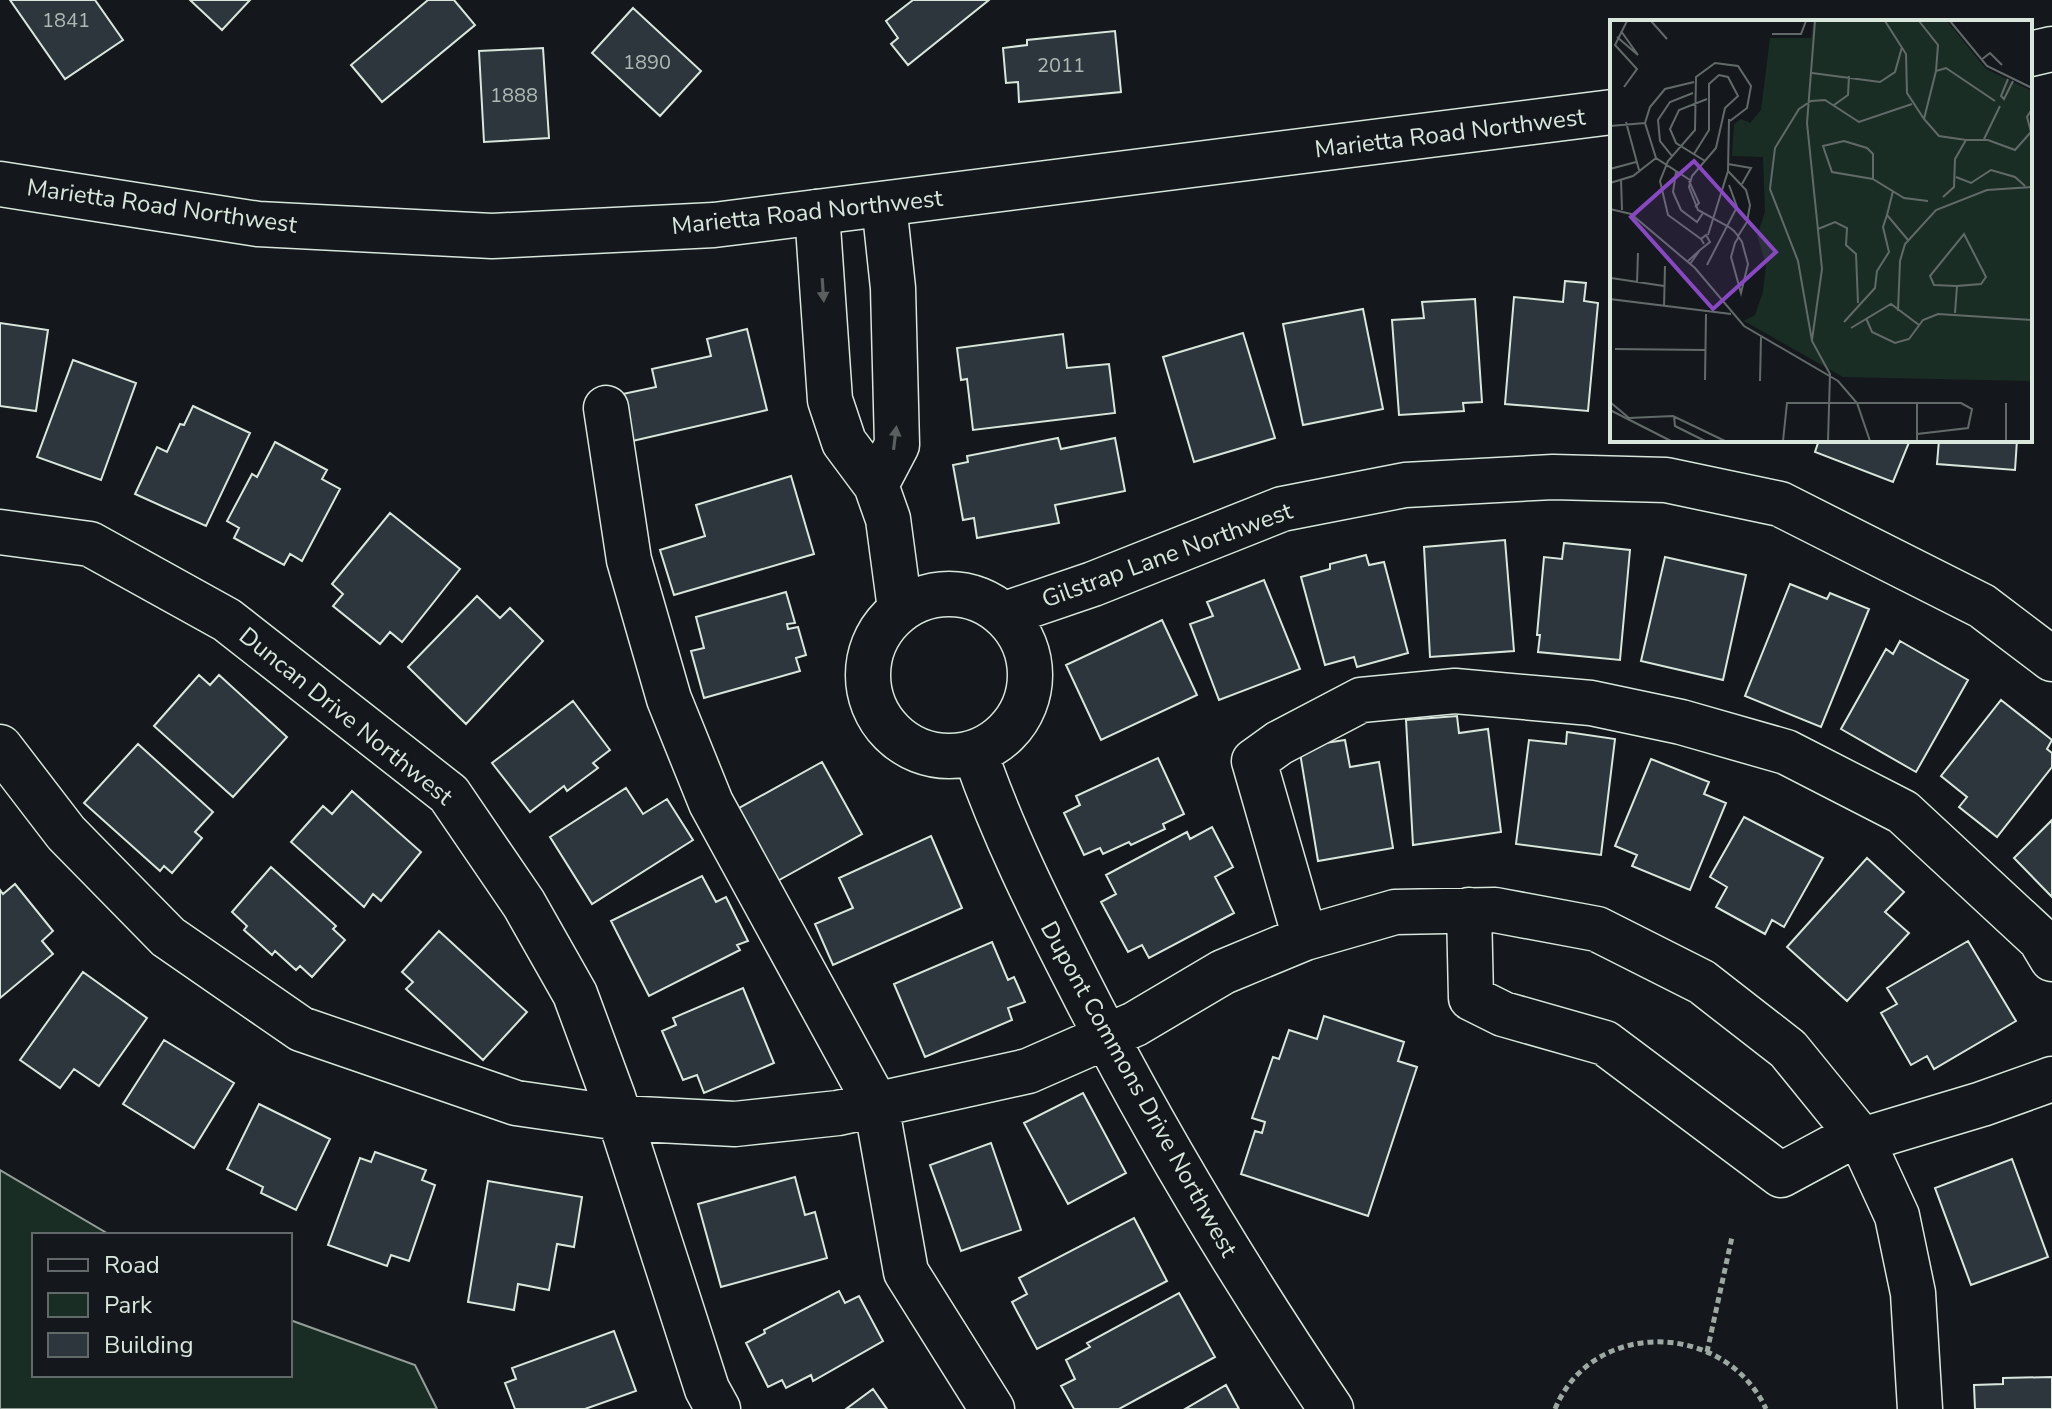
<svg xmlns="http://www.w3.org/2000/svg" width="2052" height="1409" font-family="'Nunito Sans',sans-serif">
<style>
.green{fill:#1a2d24;stroke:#939e99;stroke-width:2}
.building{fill:#2c363c;stroke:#d8e6dc;stroke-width:2}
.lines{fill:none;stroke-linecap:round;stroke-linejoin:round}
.minor-casing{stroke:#d8e6dc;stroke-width:47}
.major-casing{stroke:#d8e6dc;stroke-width:47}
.path{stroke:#9da8a2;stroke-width:5;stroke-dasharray:6 4;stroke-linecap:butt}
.minor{stroke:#14181c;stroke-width:44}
.major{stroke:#14181c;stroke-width:44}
.oneway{fill:#59605f}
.labels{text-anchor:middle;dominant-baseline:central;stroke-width:6;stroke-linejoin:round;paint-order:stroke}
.number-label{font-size:20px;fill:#adbab4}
.street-label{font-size:24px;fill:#d8e6dc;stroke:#14181c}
.inset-road{fill:none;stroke:#626a69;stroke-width:2}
.view{fill:#8948c3;fill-opacity:0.15;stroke:#8948c3;stroke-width:4}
.inset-edge{fill:none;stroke:#d8e6dc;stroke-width:4}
</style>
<rect width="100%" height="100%" fill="#14181c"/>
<!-- green -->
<path class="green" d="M0,1170L110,1235H34V1375H290V1320L415,1365L437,1409H0Z"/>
<!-- building -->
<path class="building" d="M10,0H95L123,40L65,79Z
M190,0H250L222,30Z
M428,0H454L475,25L382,102L351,65Z
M913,0H989L908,65L891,44L898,38L886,21Z
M633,8L701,71L660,116L592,53Z
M1115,31L1121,92L1019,102L1018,82L1006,83L1003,48L1027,45V40Z
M543,48L549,138L484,142L479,51Z
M1565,281L1586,283L1584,301L1598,303L1588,411L1505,404L1514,297L1563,302Z
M1475,299L1482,402L1463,403L1464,411L1399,415L1392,320L1424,318L1422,302Z
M1363,309L1383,409L1303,425L1283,324Z
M0,323L48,330L36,411L0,406Z
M747,329L767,410L628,442L618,395L656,387L652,369L711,356L707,339Z
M1243,333L1275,438L1194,462L1163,357Z
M1063,334L1067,368L1109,364L1115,413L973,430L967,379L961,380L957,348Z
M73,360L136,383L101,480L37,457Z
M193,406L250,433L206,526L135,494L157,447L167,452L180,424L184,425Z
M1058,438L1061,449L1115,438L1125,491L1055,505L1059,523L977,538L974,518L963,520L953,465L968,462L967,456Z
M1819,440H1910L1893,482L1815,452Z
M1939,440H2017L2015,470L1937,464Z
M275,442L327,470L322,479L340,489L302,561L290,554L284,565L234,538L239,528L227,521L252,474L257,477Z
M791,476L814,554L674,595L660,550L705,536L696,505Z
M390,513L460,569L402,642L390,632L380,644L333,606L343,594L332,584Z
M1505,540L1514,651L1430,657L1424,547Z
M1564,543L1630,550L1620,660L1538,652L1540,635H1537L1544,557L1562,559Z
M1366,555L1369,565L1384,562L1408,653L1357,667L1354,657L1325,665L1301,577L1330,569V564Z
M1665,557L1746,575L1723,680L1641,661Z
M1264,580L1300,669L1219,700L1190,624L1213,616L1207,602Z
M1790,584L1827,599L1830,593L1869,609L1821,727L1745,696Z
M786,592L795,623L787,624L788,629L798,627L806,655L796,658L800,671L704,698L691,651L704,648L696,617Z
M477,596L500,618L510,608L543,641L466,724L408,667Z
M1162,620L1197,695L1101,740L1066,665Z
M1900,641L1968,680L1916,772L1841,729L1886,649L1893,654Z
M199,675L210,685L219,675L287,737L233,797L154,726Z
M2001,700L2052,740L2047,749L2052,753V767L1997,837L1959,807L1967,797L1941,776Z
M573,701L610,750L593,763L598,768L567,791L564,786L530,812L492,763Z
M1457,716L1459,733L1488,729L1501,832L1413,845L1406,720Z
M1567,732L1615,739L1601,855L1516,844L1529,740L1566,744Z
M1345,740L1350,767L1379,762L1393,848L1318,861L1299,747Z
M138,744L213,812L195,832L202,838L172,873L164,866L160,871L84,803Z
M1158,758L1184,814L1163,824L1165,829L1131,845L1129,842L1103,854L1100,848L1084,855L1064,813L1080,805L1076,796Z
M1651,759L1709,782L1704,794L1726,803L1690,890L1632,866L1637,855L1615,846Z
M822,762L862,834L772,884L732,812Z
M626,788L643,814L667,799L693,840L592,904L550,837Z
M352,791L421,852L381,901L373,894L364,907L291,842L323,806L332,814Z
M1744,817L1823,858L1784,927L1772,920L1765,934L1716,907L1727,887L1710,877Z
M2052,820V897L2014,858Z
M1212,827L1233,867L1215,877L1234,913L1149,958L1142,945L1128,952L1101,902L1116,894L1106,875L1187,832L1190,839Z
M931,836L962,908L833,965L815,924L853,908L839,878Z
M1867,858L1904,892L1885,912L1909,933L1847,1001L1787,947Z
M271,867L336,926L333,929L345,940L312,977L300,966L296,970L275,951L272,955L244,930L247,926L232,912Z
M702,876L716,902L726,897L748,941L737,945L740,950L649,996L611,921Z
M15,884L53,931L42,941L53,954L0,998V890L3,894Z
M439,931L527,1012L483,1060L406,989L413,982L402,972Z
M1968,941L2016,1021L1934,1069L1927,1056L1911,1065L1881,1013L1897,1004L1887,988Z
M992,942L1008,980L1014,977L1025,1002L1008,1008L1012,1020L925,1057L894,984Z
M83,972L147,1018L99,1086L74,1069L60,1088L20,1060Z
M743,988L774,1063L704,1093L697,1075L683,1080L662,1031L676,1025L673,1018Z
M1324,1016L1404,1042L1398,1061L1417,1067L1368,1216L1241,1174L1255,1131L1262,1133L1265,1122L1252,1118L1273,1057L1279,1059L1289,1030L1317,1039Z
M164,1040L234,1083L194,1148L123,1104Z
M1083,1093L1126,1173L1068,1204L1024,1123Z
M259,1104L330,1139L296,1210L261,1193L263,1187L227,1169Z
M991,1143L1021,1230L961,1251L930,1165Z
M375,1152L426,1170L422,1180L435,1185L409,1261L391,1255L387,1266L328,1245L360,1158L371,1162Z
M2012,1159L2048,1257L1971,1285L1935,1188Z
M795,1177L805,1215L815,1212L827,1258L721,1287L698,1204Z
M488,1181L582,1197L574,1247L557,1244L549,1290L518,1284L514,1310L468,1302Z
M1134,1218L1167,1281L1037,1349L1012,1302L1027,1294L1019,1278Z
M839,1291L845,1303L859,1296L883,1341L813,1381L811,1375L786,1388L782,1380L768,1387L746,1343L765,1333L764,1330Z
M1179,1293L1215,1357L1119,1409H1074L1061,1386L1075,1379L1066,1360L1090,1347L1087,1343Z
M614,1331L636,1391L585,1409H515L505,1383L516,1379L512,1368Z
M2052,1377V1409H1975L1974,1385L2003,1384V1378Z
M1226,1385L1239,1409H1185Z
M873,1389L887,1409H846Z"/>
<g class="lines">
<!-- minor casing -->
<g class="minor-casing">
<path id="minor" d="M817,212L830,400L844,442L876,485L897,445L893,288L884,204
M606,408L629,560L669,699L711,803L876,1104L906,1272L992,1409
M876,485L888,519L900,609
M0,532L90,544L227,620L449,794L524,904L575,994L613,1097L707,1389L718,1409
M868 675a81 81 0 1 1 162 0a81 81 0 1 1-162 0Z
M1005,614L1093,584L1282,509L1405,485L1553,477L1666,480L1780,504L1982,606L2052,659
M0,747L66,833L168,937L301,1029L516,1103L620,1118L735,1124L838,1113L1028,1071L1135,1024L1223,972L1305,938L1395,912L1495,910L1597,929L1702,982L1788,1049L1862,1140L1897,1216L1913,1293L1920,1409
M975,753C1003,834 1041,910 1080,986C1155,1134 1238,1271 1331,1409
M1469,910L1471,998L1503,1014L1605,1043L1781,1175L1857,1134
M1305,938L1254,761L1279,743L1361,700L1455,691L1591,703L1681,722L1786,752L1903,812L2040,939L2052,959
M1862,1140L1982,1104L2052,1079"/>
</g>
<!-- major casing -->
<g class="major-casing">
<path id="major" d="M2030,54L2052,49
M0,184L258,224L492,236L714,225L1612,112"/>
</g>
<!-- path -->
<path class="path" d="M1707,1352L1732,1237
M1555,1409C1593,1317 1726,1322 1766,1409"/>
<!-- minor -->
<use href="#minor" class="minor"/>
<!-- major -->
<use href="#major" class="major"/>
</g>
<!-- one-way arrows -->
<defs><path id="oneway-solid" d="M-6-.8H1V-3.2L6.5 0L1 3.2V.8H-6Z" transform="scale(2)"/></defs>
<g class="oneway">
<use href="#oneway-solid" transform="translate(823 290) rotate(86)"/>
<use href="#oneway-solid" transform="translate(895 438) rotate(-83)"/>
</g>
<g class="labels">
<!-- number labels -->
<g class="number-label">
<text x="66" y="20">1841</text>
<text x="647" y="62">1890</text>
<text x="1061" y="65">2011</text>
<text x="514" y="95">1888</text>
</g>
<!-- street labels -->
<g class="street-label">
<text transform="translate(1450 133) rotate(-7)">Marietta Road Northwest</text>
<text transform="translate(162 206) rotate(8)">Marietta Road Northwest</text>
<text transform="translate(807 212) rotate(-6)">Marietta Road Northwest</text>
<text transform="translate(1167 555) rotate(-20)">Gilstrap Lane Northwest</text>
<text transform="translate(346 716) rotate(39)">Duncan Drive Northwest</text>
<text transform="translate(1139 1089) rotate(61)">Dupont Commons Drive Northwest</text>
</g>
</g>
<!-- overview -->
<g transform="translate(1610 20)">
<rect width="422" height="422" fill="#14181c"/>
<path d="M203,1H337L376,49L422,71V361L233,357L134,301L145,295L153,272L156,244L147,216L155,192L153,137L122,136L124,104L131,99L140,103L151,90L160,18H201Z" fill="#1a2d24"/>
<path class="inset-road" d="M41,1L57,19M275,1L296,34L297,73L314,99M309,1L328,25L326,51M340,1L377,46L422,68M162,14H191L196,1M7,17L28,35L11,11M371,40L380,33L392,45M202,53L270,62L285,52L292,27M398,59L391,76L394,79L403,61M14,67L27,49L5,25L17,1M224,85L238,75L239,56M16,102L29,150M0,106L35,103M374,119L390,86M356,120L329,116L314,99L326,51L336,48L385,81M84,134L99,110V64L109,55L118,57L128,76L115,88L106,128L82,156L79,167L88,190L119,207L124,211L128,216L132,222L138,244L131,273L121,237L125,223L128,218V216L137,202L140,185L136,170L118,151M62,136L50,121L48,100L60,82L83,73M95,141L66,123L60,109L69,90L97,79M118,144L141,148L132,164M0,149L26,142M66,152L63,172L71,190L87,202L93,193M346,157L361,163L381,150L405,157L415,166M263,159L222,152L213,126L234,121L257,128L263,134V159L294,178L318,181M11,160L12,190M80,160L46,138L35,103L40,87L55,69L84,62M79,161L89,183L85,187M0,163L23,156L46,138M283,171L277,195L298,220M333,177L344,167L345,139L356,120H378L405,130L421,112L417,97L422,89M0,189L21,194L85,248L134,306L228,361L247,383L260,421M208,209L225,202L237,208L236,225L246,234L248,283M98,215L118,151L119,99M91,219L58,195L50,161L58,141L85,110L86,57L105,43L128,46L141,66L137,88L120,101M1,227L0,279L121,294M90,230L100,222L96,215L91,219L94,224M78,241L90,230L80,244M97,245L127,187L119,165M1,258L54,266M27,263L28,233M54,287L55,246M288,291L290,241L295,224L326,190L377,170L422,167M345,293L347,266L371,264L376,257L354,214L320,256L324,265L347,266M256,298L262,312L285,323L299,319L313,300L328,294L422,300M234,302L265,268L267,251L279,232L273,207L277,195M241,308L281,284L309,305M202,320L212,249L197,103L205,1M5,329L95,330M95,360L96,294M150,361L151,317M0,382L19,398L63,396L115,421M307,384V421M0,390L61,421M64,396L65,406L95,421M173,421L177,383H351L362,389L358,408L307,414M218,421L220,354L202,321L188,241L160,169L165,128L189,89L201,81L215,80L249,102L302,84M396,421V383"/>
<path class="view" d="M84,141L166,232L103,289L21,197Z"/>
<rect width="422" height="422" class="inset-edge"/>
</g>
<!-- legend -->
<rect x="32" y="1233" width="260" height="144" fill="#14181c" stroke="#626a69" stroke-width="2"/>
<rect x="48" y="1259" width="40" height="12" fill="#14181c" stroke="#626a69" stroke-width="2"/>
<text x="104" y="1273" font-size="24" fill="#d8e6dc">Road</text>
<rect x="48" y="1293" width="40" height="24" fill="#1a2d24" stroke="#626a69" stroke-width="2"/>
<text x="104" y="1313" font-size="24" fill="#d8e6dc">Park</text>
<rect x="48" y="1333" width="40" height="24" fill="#2c363c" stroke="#626a69" stroke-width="2"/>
<text x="104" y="1353" font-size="24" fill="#d8e6dc">Building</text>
</svg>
